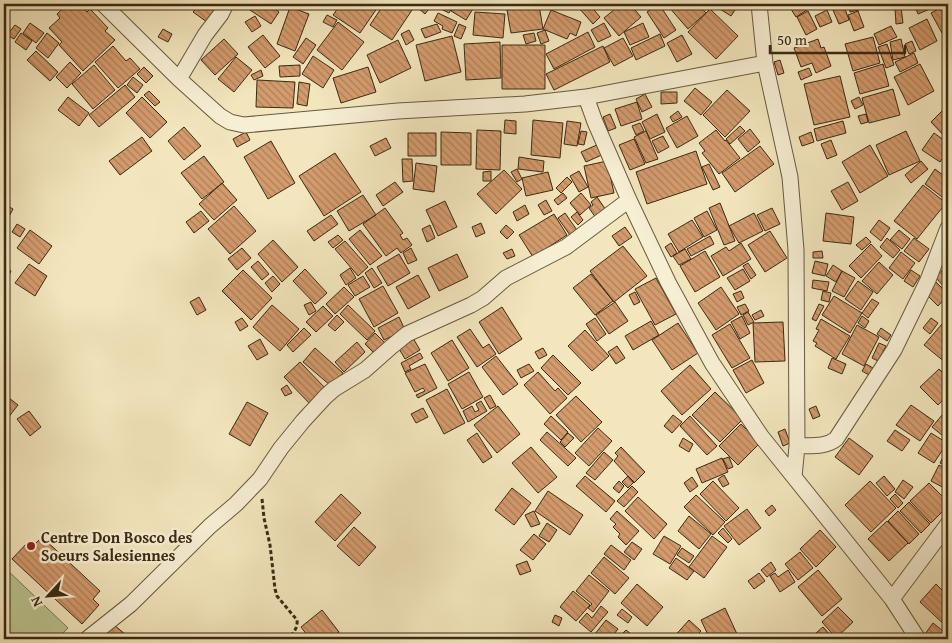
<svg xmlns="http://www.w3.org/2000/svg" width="952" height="643" font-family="'Gentium Book Plus',serif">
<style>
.park{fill:#bbc591;stroke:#7a7852}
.building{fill:url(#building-back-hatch);stroke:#3a2a13}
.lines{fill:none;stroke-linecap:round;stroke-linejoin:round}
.minor-casing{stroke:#68593e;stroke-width:17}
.path{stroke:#3a2a13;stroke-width:3;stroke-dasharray:4 2.5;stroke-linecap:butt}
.minor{stroke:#f7efd4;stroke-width:15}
.poi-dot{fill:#8f2418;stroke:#f7efd4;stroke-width:2}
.labels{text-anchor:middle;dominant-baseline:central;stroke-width:5;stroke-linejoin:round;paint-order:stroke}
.poi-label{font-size:16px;font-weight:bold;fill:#3a2a13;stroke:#f7efd4;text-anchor:start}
</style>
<defs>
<pattern id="building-back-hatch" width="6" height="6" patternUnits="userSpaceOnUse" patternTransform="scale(1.25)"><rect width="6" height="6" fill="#d49b6d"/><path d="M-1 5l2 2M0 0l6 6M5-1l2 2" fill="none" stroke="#ad7f58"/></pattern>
</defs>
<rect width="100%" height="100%" fill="#f3e6bd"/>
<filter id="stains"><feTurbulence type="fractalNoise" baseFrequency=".004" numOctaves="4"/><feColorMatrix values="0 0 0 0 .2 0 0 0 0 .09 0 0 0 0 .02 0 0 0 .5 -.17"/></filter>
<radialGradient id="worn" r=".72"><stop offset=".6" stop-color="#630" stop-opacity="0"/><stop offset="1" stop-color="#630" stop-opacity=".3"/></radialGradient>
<!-- park -->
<path class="park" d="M4,567L68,628L57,639H4Z"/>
<!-- building -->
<path class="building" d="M68,4H80L87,12L90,9L108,28L105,31L115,40L83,71L59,45L62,42L49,28L60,18L57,14Z
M200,4H220L207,22L193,12Z
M241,4H267L279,12L271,24Z
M341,4H380L360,33L333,15Z
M384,4H416L392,40L370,25Z
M422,4H428L431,6L425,14L418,8Z
M441,4H454L449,13L439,8Z
M456,4H476L466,20L451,11Z
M582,4H589L600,17L593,24L578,7Z
M621,4H630L641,17L619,36L604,18Z
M659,4L676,30L664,38L647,12Z
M671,4H698L706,13L688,29L668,6Z
M712,4H739L731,16Z
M792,4H816L796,17L789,6Z
M848,4H857L859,10L850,12Z
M914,4H942L918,14Z
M948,4V30L942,33L931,13Z
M539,5L543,29L511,33L507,10Z
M844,6L849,20L839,24L833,10Z
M290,7L309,14L295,51L277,44Z
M901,7L903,23L896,24L895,8Z
M710,9L738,36L716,59L688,32Z
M551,10L581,22L576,36L570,33L567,39L543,29Z
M827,10L832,22L820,27L815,16Z
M808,11L817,29L806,35L797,17Z
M858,11L864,27L854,31L848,15Z
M475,12L505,14L503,38L473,35Z
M438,13L457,22L452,33L442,29L443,26L434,21Z
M327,15L337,20L333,27L323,22Z
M255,16L261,26L252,32L245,22Z
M927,19L937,41L920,50L909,28Z
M338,22L364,42L342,70L317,50Z
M30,23L44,33L36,43L23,33Z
M604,23L611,36L598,42L591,30Z
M643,23L649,37L630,45L624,32Z
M437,24L441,32L425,38L421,29Z
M459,24L466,27L461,39L454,36Z
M15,25L21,29L14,39L7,35Z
M891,26L897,37L879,45L874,34Z
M163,29L172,34L168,42L158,37Z
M409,30L414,40L406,45L401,34Z
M545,30L549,41L541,44L537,33Z
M588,32L595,47L554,69L546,54Z
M21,33L32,41L26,50L15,42Z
M47,33L59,43L48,58L36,48Z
M534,33L536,41L526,44L523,35Z
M660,34L665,46L636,60L631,48Z
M263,35L280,56L265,68L248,47Z
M682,35L692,54L677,62L667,43Z
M452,36L461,72L425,81L416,45Z
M873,37L880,63L853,71L845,44Z
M306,38L316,45L303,64L293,57Z
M623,38L633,56L614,66L604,48Z
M224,39L238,54L215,75L201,60Z
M818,39L821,48L824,47L831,66L816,73L812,63L801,67L794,48Z
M901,39L905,57L893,60L890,42Z
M398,40L411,68L380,83L367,55Z
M912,41L916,51L909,54L905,44Z
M500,42L501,78L466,80L464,44Z
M887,44L894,65L886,68L878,47Z
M502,45H545V89H502Z
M113,46L126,61L130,58L140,69L118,88L95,62Z
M603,46L610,62L554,90L546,74Z
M36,51L58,72L50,81L27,60Z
M914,53L918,63L900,72L895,62Z
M313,56L334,70L323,88L302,74Z
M236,57L252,70L234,92L218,79Z
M780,60L784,73L778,75L774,62Z
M70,62L81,73L67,88L56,77Z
M883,64L889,86L860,94L854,73Z
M920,64L934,91L908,105L894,77Z
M94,65L115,90L93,109L72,84Z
M300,65V76L280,77L279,66Z
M144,67L153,76L146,83L137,74Z
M368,67L376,92L341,103L333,78Z
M809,68L812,75L801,80L798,72Z
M261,70L263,76L254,80L251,75Z
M840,76L850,117L814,125L804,84Z
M133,77L143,85L137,93L127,85Z
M257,80L295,82L293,108L256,107Z
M299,82L310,84L307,106L297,104Z
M125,85L135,97L99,127L89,115Z
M695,88L712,102L701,115L684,101Z
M893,89L900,115L869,123L862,98Z
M727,90L750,111L725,137L703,115Z
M149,91L160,102L155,106L144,95Z
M661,92H677V103L661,104Z
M645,94L652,107L642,112L636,99Z
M68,97L89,113L79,126L58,110Z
M142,97L167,122L150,138L126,113Z
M859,97L863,105L855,109L851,101Z
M637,102L642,119L621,126L615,109Z
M948,105V140L931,122Z
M678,111L682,117L673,122L670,117Z
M610,114L616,128L608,131L603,117Z
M657,114L665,132L650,139L642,122Z
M866,114L868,122L861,124L858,116Z
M687,116L698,136L677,148L666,128Z
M505,120L516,121V134L504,133Z
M533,120L563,123L560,158L531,155Z
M567,121L581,123L577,146L564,144Z
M843,121L846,133L817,141L814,129Z
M640,123L644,131L636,135L632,126Z
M740,126L745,131L730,144L726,139Z
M184,127L201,146L184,160L168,141Z
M750,129L760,142L748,152L738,139Z
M477,130L501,131L500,170L476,169Z
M716,130L725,141L726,140L740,158L719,174L702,153L705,151L699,143Z
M581,131L587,132L584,145L578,144Z
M646,131L658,159L646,163L634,137Z
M906,131L920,161L889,175L876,145Z
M246,132L250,140L237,147L233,139Z
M441,132L471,133V165H441Z
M811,132L814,142L802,146L799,137Z
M408,133H436V156H408Z
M934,133L948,143V150L940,162L922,150Z
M663,136L669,147L658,153L652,141Z
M142,137L152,151L120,175L109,161Z
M386,138L391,148L375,156L370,146Z
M634,139L645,164L630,170L619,145Z
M831,140L837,155L827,159L821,144Z
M271,141L295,183L268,199L244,157Z
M599,144L604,154L586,162L581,152Z
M870,145L888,176L860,193L842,162Z
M760,146L774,164L735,192L722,173Z
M696,151L707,184L647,204L636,172Z
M335,153L361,192L324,216L299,176Z
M204,156L224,182L202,199L181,173Z
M519,157L544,161L543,172L518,169Z
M402,159H412L413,181L403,182Z
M607,161L614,193L591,198L584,166Z
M921,161L928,169L911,183L905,175Z
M416,163L437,166L434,192L413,189Z
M709,164L720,187L713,190L702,167Z
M517,169L522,179L517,182L511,172Z
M935,169L948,179V196L946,200L925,184Z
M504,170L522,189L496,214L477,194Z
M491,171V181H483V172Z
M579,171L588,187L579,192L570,176Z
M548,172L553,190L526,196L522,178Z
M567,177L572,182L561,193L556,188Z
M395,182L403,192L383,206L376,195Z
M848,182L858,201L842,210L831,191Z
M222,183L237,200L214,220L199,204Z
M923,185L946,203L917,239L894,221Z
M563,193L567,198L558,205L554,200Z
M581,193L591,205L580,215L570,203Z
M363,195L376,215L349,231L337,211Z
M597,197L606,210L596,218L589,208L593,205L591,202Z
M546,200L552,211L544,215L538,205Z
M445,201L457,227L438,236L426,210Z
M720,203L735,241L724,245L709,208Z
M4,204L13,209L4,226Z
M525,205L529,214L517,221L513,212Z
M234,206L256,231L230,254L208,229Z
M385,208L403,233L400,235L403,240L407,238L412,245L401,253L397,248L386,256L363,224Z
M772,208L780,224L765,231L757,215Z
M201,211L209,221L194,233L186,222Z
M707,211L717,230L704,237L694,218Z
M577,212L583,220L578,225L571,217Z
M565,213L579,233L572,238L558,218Z
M754,213L763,231L739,243L729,226Z
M826,213L854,217L851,244L823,241Z
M554,214L567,235L533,257L519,235Z
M331,215L338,224L314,241L307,231Z
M692,220L703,237L679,252L668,234Z
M879,220L890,228L881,241L870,232Z
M481,223L485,233L476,237L472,227Z
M17,224L25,229L20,237L12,232Z
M430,225L435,238L427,242L422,229Z
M506,225L514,232L507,239L500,232Z
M625,227L632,237L619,246L612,236Z
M30,230L52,246L39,264L17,248Z
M360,230L382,256L370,265L349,239Z
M899,230L910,239L902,249L890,240Z
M770,231L787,258L765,272L748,245Z
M338,235L343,240L333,248L328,242Z
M710,236L714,244L691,256L687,249Z
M866,237L871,242L862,250L856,245Z
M887,238L900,250L893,258L880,247Z
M914,238L929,249L919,262L904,251Z
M273,240L298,267L282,282L258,254Z
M345,241L368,267L358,276L335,249Z
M671,243L677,253L671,257L665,247Z
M741,243L751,259L723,276L711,256L726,247L729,251Z
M871,244L882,256L861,278L849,266Z
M623,246L647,276L614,302L590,271Z
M242,248L251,258L237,270L228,259Z
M411,248L417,260L408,264L403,253Z
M512,249L515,256L507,259L503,253Z
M685,249L691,259L679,265L673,256Z
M705,251L720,277L695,292L680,266Z
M822,251L823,258H813V252Z
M901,252L915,263L903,279L889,268Z
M399,254L410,273L388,286L377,267Z
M457,254L468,277L439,291L428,268Z
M258,261L269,274L262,280L251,267Z
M815,261L828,264L825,276L812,273Z
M879,262L893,275L877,294L862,281Z
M748,263L756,275L751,279L743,266Z
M29,264L47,276L35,296L15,283Z
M833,265L842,271L836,282L826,276Z
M948,265V291L935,277Z
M4,267L11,271L4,286Z
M350,268L356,278L346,285L340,275Z
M372,268L382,283L374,288L365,273Z
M305,269L327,293L315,304L293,281Z
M743,269L750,281L735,290L727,278Z
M243,270L272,298L251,320L222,291Z
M911,270L920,276L913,287L904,281Z
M842,271L855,278L844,297L832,291Z
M591,274L613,301L595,315L573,288Z
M418,275L430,297L408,309L396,287Z
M273,276L280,284L272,292L265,283Z
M363,276L370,287L355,296L348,285Z
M656,278L676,314L655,325L635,289Z
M813,280L829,282L827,291L812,288Z
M858,281L873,292L861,310L845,299Z
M935,281L948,294V295L938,306L924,292Z
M383,286L398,313L374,327L359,299Z
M344,287L354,297L335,314L326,304Z
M721,287L739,314L716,330L698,303Z
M741,291L744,298L737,302L733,294Z
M823,291L831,293L829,302L821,300Z
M635,292L640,302L634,305L629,295Z
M834,296L862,313L850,333L822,315Z
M199,297L206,310L197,315L190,302Z
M872,299L879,303L868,318L862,313Z
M311,302L316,311L309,315L304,305Z
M615,302L628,321L609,334L596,315Z
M745,304L749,311L741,315L737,307Z
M819,304L824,306L816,321L812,319Z
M272,305L299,329L280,351L253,327Z
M348,305L375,331L367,340L340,314Z
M323,306L333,316L316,332L306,322Z
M502,307L522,339L499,354L479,322Z
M761,310L764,316L755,320L752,315Z
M748,312L754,322L748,325L743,315Z
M337,315L344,322L335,331L328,325Z
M742,316L750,333L740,339L731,322Z
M862,316L869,321L865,328L858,323Z
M399,317L405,330L384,340L378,328Z
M242,318L248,326L240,331L235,322Z
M595,318L606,334L597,341L586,324Z
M931,318L938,323L930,334L923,328Z
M821,319L850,336L836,359L815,346L817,343L813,341L819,330L816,329Z
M651,321L659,335L633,350L625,336Z
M783,322L785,361L755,362L753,323Z
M678,323L698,353L672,370L652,340Z
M730,324L750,358L732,368L712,335Z
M942,324L948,330V361L946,363L924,345Z
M857,325L879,337L864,366L842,354Z
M304,328L311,335L293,352L287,345Z
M881,328L891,335L887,341L877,334Z
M470,329L483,348L489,344L496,354L477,367L457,337Z
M585,330L609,356L592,371L568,346Z
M375,333L385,343L374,353L365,344Z
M413,338L420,350L405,359L398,347Z
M260,339L268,354L257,360L248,346Z
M452,340L469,368L448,381L431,353Z
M357,342L365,352L344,372L335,362Z
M879,343L886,346L878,361L872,358Z
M617,346L625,358L616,364L608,352Z
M315,348L343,373L331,386L303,362Z
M543,348L547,355L539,359L535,352Z
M420,353L423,358L409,366L411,369L405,372L401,363Z
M553,355L581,383L568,395L541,368Z
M496,356L518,384L503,395L482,367Z
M832,358L846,364L842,374L828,368Z
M752,360L764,383L746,393L733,370Z
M300,362L327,390L311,405L284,377Z
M425,364L437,388L418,398L416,395L425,391L423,388L415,392L405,373Z
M529,364L534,371L521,378L517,370Z
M866,364L873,368L869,375L862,371Z
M690,365L711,389L682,415L661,391Z
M939,369L948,378V395L938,405L920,387Z
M469,372L483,397L462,409L448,384Z
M538,372L555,391L558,388L567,398L550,414L524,385Z
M287,385L292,393L285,396L281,389Z
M447,389L465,423L444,434L426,400Z
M715,392L743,419L720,442L692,415Z
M4,394L18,405L4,423Z
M490,395L496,406L490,409L484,398Z
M576,396L602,422L581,442L556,415Z
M481,401L487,411L468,422L463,411L472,406L475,412L479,410L476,404Z
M247,402L268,413L250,446L229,434Z
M911,405L934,421L920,441L896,425Z
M498,406L520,434L497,453L474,425Z
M816,406L820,416L813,419L809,409Z
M423,408L428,417L416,423L411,414Z
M948,408V440L932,427Z
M29,411L41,427L30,436L17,419Z
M673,415L682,422L672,433L664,426Z
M551,416L568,432L561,440L544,424Z
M690,416L717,446L707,455L680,426Z
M741,424L760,443L738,465L719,446Z
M598,428L612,441L589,466L575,453Z
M785,429L790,443L783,446L778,432Z
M895,430L910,440L902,451L887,441Z
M547,432L576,458L568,466L540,440Z
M477,433L492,457L483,463L467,440Z
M568,433L574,438L565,447L560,442Z
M931,433L947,443L934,463L918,453Z
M683,438L693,444L689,452L679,446Z
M849,438L873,456L859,475L835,457Z
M531,447L557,477L538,493L512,463Z
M621,447L645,472L634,483L614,461L618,456L615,453Z
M948,447V467L940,463Z
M604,452L613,460L595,480L586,473Z
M729,457L733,467L728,469L723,459Z
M722,458L728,472L702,483L696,469Z
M939,465L948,470V490L931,481Z
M724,475L729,484L723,487L718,479Z
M585,476L615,501L606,512L576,486Z
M628,476L634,482L628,488L622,482Z
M884,476L895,489L887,496L876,483Z
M692,477L698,486L690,492L684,483Z
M903,480L913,487L904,499L895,492Z
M619,481L624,486L619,493L613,488Z
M713,481L739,508L726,521L700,494Z
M870,481L896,508L871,532L845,505Z
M929,483L948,502V506L931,523L910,501Z
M632,486L638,492L624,507L617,501Z
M512,488L531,503L514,525L495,510Z
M548,491L583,515L570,535L535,511Z
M341,494L361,513L335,541L315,522Z
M895,494L903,503L898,508L890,499Z
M696,495L725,522L713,535L684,507Z
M638,497L667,524L654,539L625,511Z
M909,502L930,524L921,533L900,511Z
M772,505L776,510L769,516L765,511Z
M747,509L761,528L739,545L724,526Z
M534,511L540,524L531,527L525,515Z
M617,511L639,531L626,545L618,537L620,534L613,527L616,524L610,519Z
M898,511L919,534L909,544L888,521Z
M689,516L711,534L699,549L678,531Z
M887,521L908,543L889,561L868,539Z
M547,523L557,530L549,542L539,536Z
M354,527L376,547L359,566L337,546Z
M723,528L732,539L728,543L718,533Z
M820,530L836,547L816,567L800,549Z
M534,534L546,544L533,560L520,550Z
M664,536L681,546L670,564L653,554Z
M712,536L727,547L704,578L689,567Z
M42,537L100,591L93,599L99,605L82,624L12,559L29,541L34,545Z
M632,542L642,549L634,560L624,552Z
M611,545L631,560L624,570L604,554Z
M682,548L694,556L689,563L677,555Z
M800,552L813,568L798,580L785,564Z
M604,557L629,578L615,594L591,573Z
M676,558L694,571L687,580L669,568Z
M527,561L531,571L520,575L516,565Z
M771,562L776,570L767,577L761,570Z
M788,570L795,582L780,592L770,576L775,573L778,577Z
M818,570L842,599L822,616L798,587Z
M759,573L765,581L754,589L748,581Z
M589,575L609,591L593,612L588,608L592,604L576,591Z
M637,584L663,607L647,626L621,603Z
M936,584L948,596V628L920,602Z
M573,591L590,605L576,621L560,607Z
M601,606L608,612L591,632L579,622L587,613L592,618Z
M838,607L853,622L836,638L822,622Z
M725,608L737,634L726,639H710L701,620Z
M622,609L632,617L628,623L617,615Z
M322,610L339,632L329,639H310L301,627Z
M555,615L562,618L559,626L552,622Z
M606,620L618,629L610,639H591Z
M689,620L701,631L693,639H672Z
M933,623L948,635V639H933L925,634Z
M114,625L131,639H102Z
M823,627L832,637L830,639H809Z
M626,630L635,637L633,639H617Z"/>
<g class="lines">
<!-- minor casing -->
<g class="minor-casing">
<path id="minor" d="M103,4L179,79L220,116L230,122L244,125L398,111L525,104L586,97L595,122L629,200L668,282L712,363L761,436L892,599L918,639
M759,4L765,63L790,177L796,250L797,446L794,477
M179,79L205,35L221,14L226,4
M586,97L765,63
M797,446C809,445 825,448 836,439L894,350L928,280L948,228
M892,599L948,524
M87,639L131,604L210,526L236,504L260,479L281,448L303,421L326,396L334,389L365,370L391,347L407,334L471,305L483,298L506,278L566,247L629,200"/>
</g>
<!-- path -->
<path class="path" d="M262,499L264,518L270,545L275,589L277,596L297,620C298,628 293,633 289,639"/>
<!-- minor -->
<use href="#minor" class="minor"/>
</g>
<!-- markers -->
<circle class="poi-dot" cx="31" cy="546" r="5"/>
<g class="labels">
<!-- poi labels -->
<g class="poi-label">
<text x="41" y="537">Centre Don Bosco des<tspan x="41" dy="18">Soeurs Salesiennes</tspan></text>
</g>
</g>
<!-- margin -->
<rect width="952" height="643" fill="none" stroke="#f3e6bd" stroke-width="20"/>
<rect x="5" y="5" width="942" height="633" fill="none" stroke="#3a2a13" stroke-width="2.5"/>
<rect x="10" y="10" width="932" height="623" fill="none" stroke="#3a2a13"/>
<!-- north arrow -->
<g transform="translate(48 596) rotate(244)" stroke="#f7efd4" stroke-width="4" paint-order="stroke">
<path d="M0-4L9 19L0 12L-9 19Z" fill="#3a2a13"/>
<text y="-8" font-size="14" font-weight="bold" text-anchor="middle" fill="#3a2a13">N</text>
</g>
<!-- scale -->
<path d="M770 45v8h135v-8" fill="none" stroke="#3a2a13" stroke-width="2.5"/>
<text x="777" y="45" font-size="15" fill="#3a2a13" stroke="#f7efd4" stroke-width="4" paint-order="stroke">50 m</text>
<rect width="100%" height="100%" filter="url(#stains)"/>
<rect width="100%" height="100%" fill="url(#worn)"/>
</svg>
